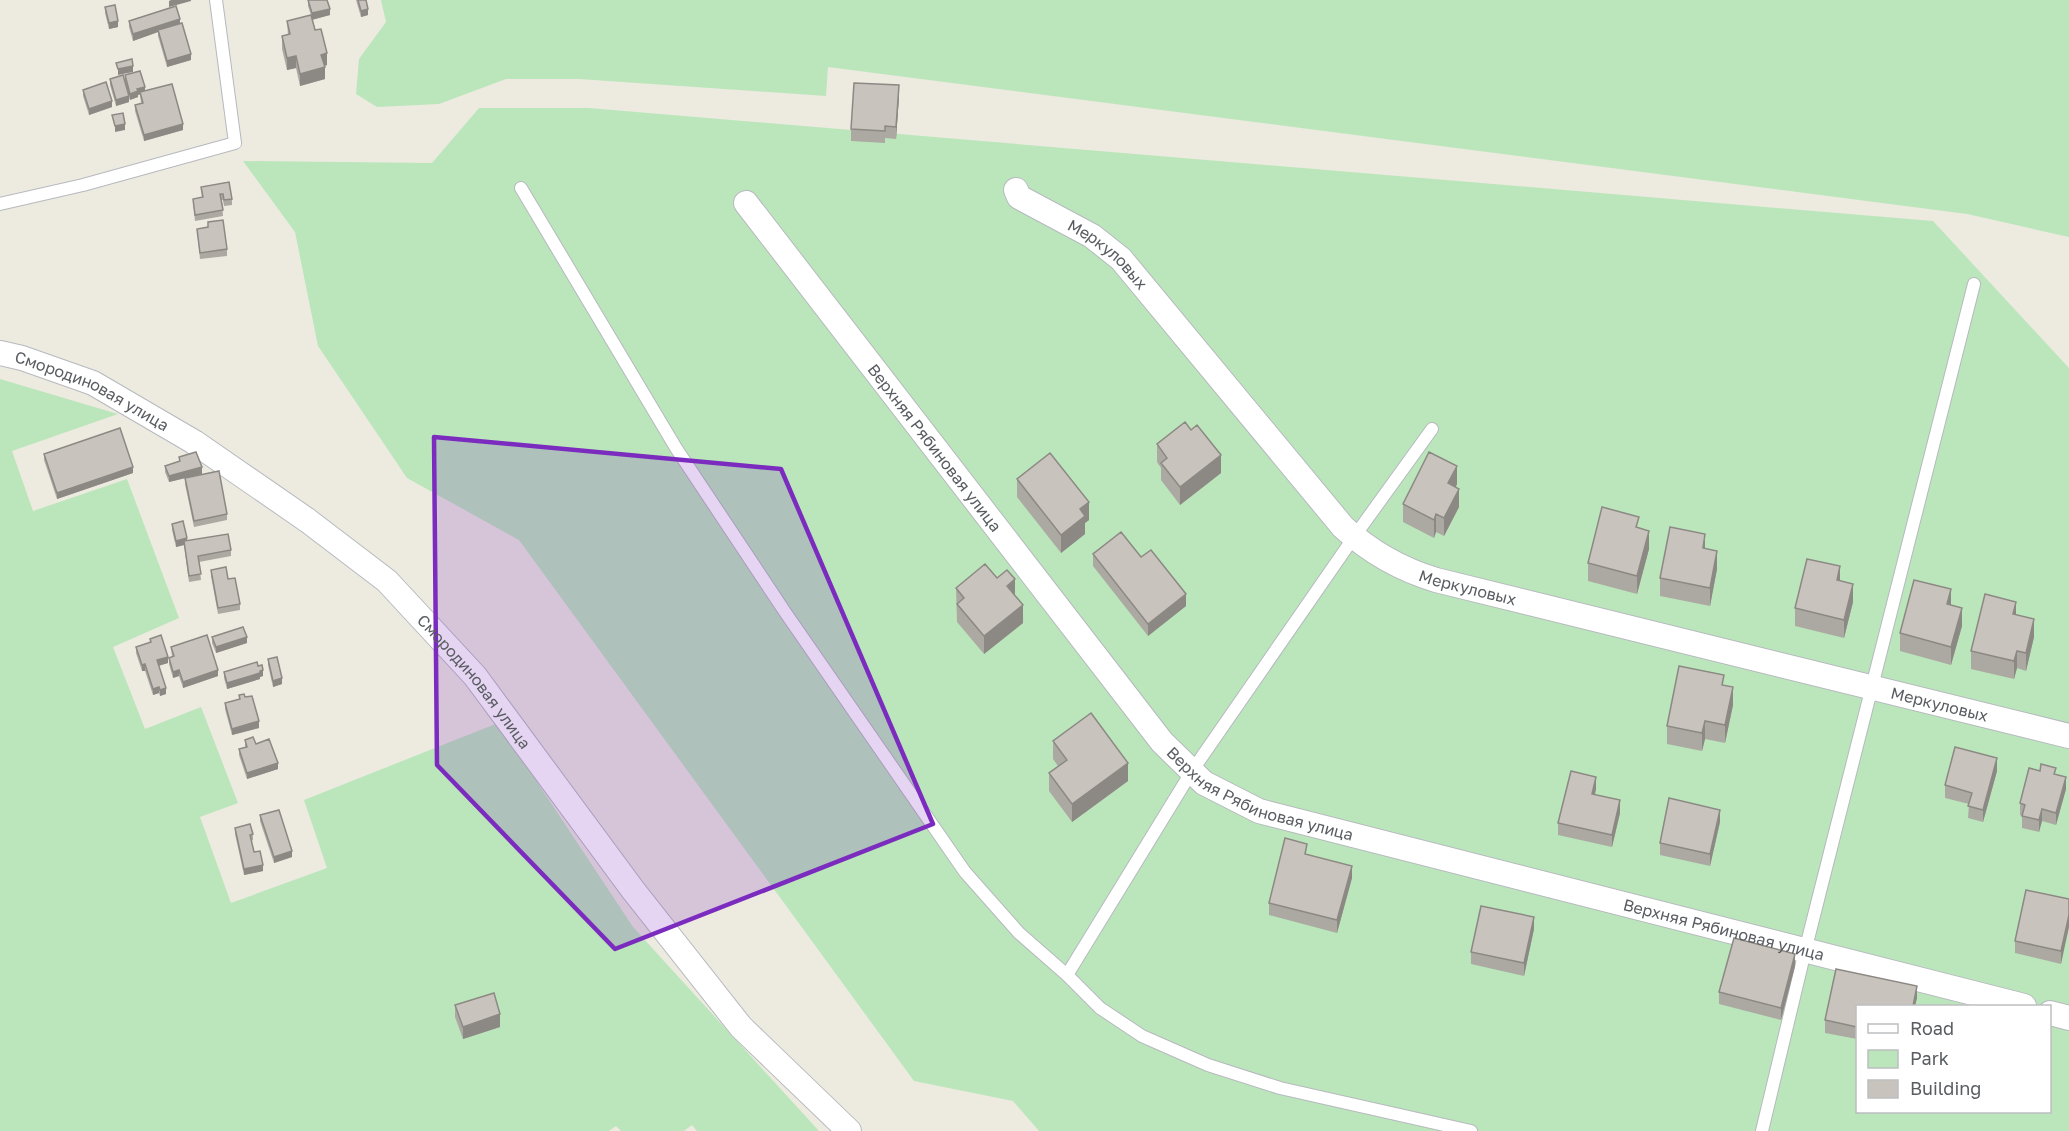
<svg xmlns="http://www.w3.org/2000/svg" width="2069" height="1131" font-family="'Golos Text',sans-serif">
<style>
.green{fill:#bbe6bb;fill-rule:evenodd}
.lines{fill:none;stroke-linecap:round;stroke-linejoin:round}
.service-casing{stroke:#b6b9be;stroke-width:14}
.minor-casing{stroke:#b6b9be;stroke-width:26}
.service{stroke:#fff;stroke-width:12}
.minor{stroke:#fff;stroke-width:24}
.wall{fill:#aca9a3}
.shaded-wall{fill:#8c8984}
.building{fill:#c8c4bd;stroke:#8c8984;stroke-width:1.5}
.marked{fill:#7b2cbf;fill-opacity:0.2;stroke:#7b2cbf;stroke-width:4.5;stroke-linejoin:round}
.labels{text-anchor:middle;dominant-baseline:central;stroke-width:5;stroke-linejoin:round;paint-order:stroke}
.street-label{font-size:16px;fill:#595d62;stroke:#fff}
</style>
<rect width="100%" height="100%" fill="#edeae0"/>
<!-- green -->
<path class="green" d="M381,0H2069V237L1967,214L828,67L826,96L579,79H506L439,104L377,107L356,94L359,59L386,22Z
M479,108H589L1933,221L2069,368V1131H1039L1013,1101L914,1081L519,540L407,478L318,346L295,232L243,161L432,163ZM1858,1006H2050V1112H1858Z
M0,379L118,414L12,451L33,511L127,479L179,618L113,647L145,729L201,707L238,803L200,817L231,903L327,868L304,800L498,723L633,927L819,1131H697L692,1125L684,1131H621L616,1126L609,1131H0Z"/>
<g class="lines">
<!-- service casing -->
<g class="service-casing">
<path id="service" d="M521,188L676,448L785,612L965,872L1019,933L1067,975
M0,204L83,185L235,143L216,0
M1432,429L1354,537L1192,771L1067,975L1100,1008L1142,1036L1208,1065L1280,1088L1471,1131
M1762,1131L1805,951L1974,284"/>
</g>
<!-- minor casing -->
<g class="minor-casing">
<g id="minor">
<path id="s1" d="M1016,190L1019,197L1092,236L1121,259L1343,527C1371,553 1400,569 1436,580L2069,736"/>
<path id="s2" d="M746,203L1162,742L1204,783L1259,811L2024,1006"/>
<path id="s3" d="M0,353L22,358L93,383L194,442L307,520L387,581L475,676L633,890L741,1027L849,1131"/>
<path d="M2050,1013L2069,1018"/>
</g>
</g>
<!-- service -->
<use href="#service" class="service"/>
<!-- minor -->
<use href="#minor" class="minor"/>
</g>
<!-- wall -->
<path class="wall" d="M308,0L330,15L312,19L327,65L324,66L325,79L300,86L296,68L287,70L282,49V36L288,35L287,21L311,15L308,6Z
M356,0H366L368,15L361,17Z
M105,7L118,27L109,29L105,13Z
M129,21L180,23L191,60L167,67L158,36V32L133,41L129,27Z
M125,75L145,91L183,130L144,141L135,111V105L141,103L140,94L138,95V97L130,100L129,98V102L116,106L110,85V79L125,80Z
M83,90L112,107L89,115L83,96Z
M899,97L896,139L885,138V143L851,141V129Z
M229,182L232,199V205L224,206L223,200H222L223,216L195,221L193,199L202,198L201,187Z
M208,222L227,249V256L200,259L197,229L208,227Z
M1191,430L1221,473L1180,505L1161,480V468L1157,462V444Z
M44,454L133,473L57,499L44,460Z
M179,457L202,474L169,482L165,472V466L179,461Z
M185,478L227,514V520L194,527L185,484Z
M1017,479L1089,520L1085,523V534L1061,553L1017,497Z
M1457,484L1456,487L1459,507L1444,536L1436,532L1434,538L1403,522V504Z
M172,524L187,541L231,550V556L199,562L201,580L189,582L184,545L176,547L172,530Z
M1639,528L1649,549L1637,594L1588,581V563Z
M1705,548L1717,569L1710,606L1660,596V578Z
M1093,554L1141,557L1186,606L1148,636L1093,566Z
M211,570L228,579L240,604V610L218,614L211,576Z
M997,578L1015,596L1023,623L984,654L957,622L956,588Z
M1840,581L1853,602L1844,638L1795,626V608Z
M1951,605L1962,626L1951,665L1900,651V633Z
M2016,615L2034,637L2026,671L2017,668L2014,679L1971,669V651Z
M212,637L247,643L216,653L212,643Z
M150,639L168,663L159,666L166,694L160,696L159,693L153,695L145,671H142L136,653V647L150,643Z
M171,647L218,676L183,688L179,676L173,678L169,664V658L172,657Z
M268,659L282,684L273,687L268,665Z
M258,666L263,676L260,677V679L227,689L224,678V672Z
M1724,685L1733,705L1725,743L1705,739L1702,751L1667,744V726Z
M239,695L245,697L259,728L232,735L225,709V703L239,699Z
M245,740L256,744L278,769L247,779L239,755V749L245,747Z
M1053,741L1128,781L1072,822L1049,791V773L1058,766L1053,759Z
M1997,771L1983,822L1968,818L1969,804L1945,798V785Z
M2056,774L2066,789L2056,825L2042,821L2039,832L2022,828V816L2020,815V803Z
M1596,789L1595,795L1620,813L1612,847L1558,835V823Z
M260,815L292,857L274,863L260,821Z
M1720,822L1710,866L1660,855V843Z
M235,828L253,834V840L251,841L254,852L263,871L244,875L235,834Z
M1307,854L1352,878L1337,933L1269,915V903Z
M2069,899L2061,964L2015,953V941Z
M1534,929L1524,976L1471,964V952Z
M1795,966L1781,1020L1719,1004V992Z
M1836,969L1917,986V998L1915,1006H1857V1039L1825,1033V1020Z
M455,1005L500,1027L463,1039L455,1017Z"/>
<!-- shaded-wall -->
<path class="shaded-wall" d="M171,0H191V1L169,7V1Z
M330,9V15L312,20V13Z
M368,9V15L361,17V11Z
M180,19V25L158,30V32L133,41V34Z
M118,21V27L109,29V23Z
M327,53V65L321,67V55Z
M191,54V60L167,67V61Z
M296,56V68L287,70V58Z
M133,66V72L118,75V69Z
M325,67V79L300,86V74Z
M899,85V97L896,139V127Z
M145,87V93L138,95V97L130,100V94L137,89Z
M129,96V102L116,106V100Z
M112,101V107L89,115V109Z
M125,124V130L115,132V126Z
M183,124V130L144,141V135Z
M1221,455V473L1180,505V487Z
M1457,466V484L1448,501V483Z
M133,467V473L57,499V493Z
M202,467V474L169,482V476Z
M1459,489V507L1444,536V518Z
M1089,502V520L1085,523V534L1061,553V535L1080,509Z
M1436,514V532L1434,538V520Z
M1649,531V549L1637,594V576Z
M1705,534V552L1703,548Z
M187,538V544L184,541V545L176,547V541Z
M1717,551V569L1710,606V588Z
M1840,566V584L1837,580Z
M1015,579V597L1007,586Z
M1853,584V602L1844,638V620Z
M1951,589V607L1947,604Z
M1186,594V606L1148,636V624Z
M2016,602V619L2013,614Z
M1023,605V623L984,654V636Z
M1962,608V626L1951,665V647Z
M2034,619V637L2026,671V653Z
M247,637V643L216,653V647Z
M2017,651V668L2014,679V661Z
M168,657V663L157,666V660Z
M145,664V671H142V665Z
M179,670V676L173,678V672Z
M218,670V676L183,688V682Z
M263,670V676L260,677V679L227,689V683Z
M282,678V684L273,687V681Z
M159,687V693L153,695V689Z
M1733,687V705L1725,743V725Z
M166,688V694L160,696V690Z
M259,721V728L232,735V729Z
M1705,721V739L1702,751V733Z
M1997,758V771L1983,822V810Z
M278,763V769L247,779V773Z
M1128,763V781L1072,822V804Z
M1596,777V789L1592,806V794Z
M2066,777V789L2056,825V813Z
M1620,800V813L1612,847V835Z
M2042,809V821L2039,832V820Z
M1720,810V822L1710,866V854Z
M292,851V857L274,863V857Z
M263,865V871L244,875V869Z
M1352,866V878L1337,933V920Z
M2069,915V927L2061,964V951Z
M1534,917V929L1524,976V963Z
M1795,954V966L1781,1020V1008Z
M1917,986V998L1915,1006H1913Z
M500,1014V1027L463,1039V1027Z"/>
<!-- building -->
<path class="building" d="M308,0H327L330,9L312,13Z
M358,0H366L368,9L361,11Z
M115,5L118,21L109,23L105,7Z
M176,6L180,19L133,34L129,21Z
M311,15L315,30L321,29L327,53L321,55L325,67L300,74L296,56L287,58L282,36L290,34L287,21Z
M182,23L191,54L167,61L158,30Z
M132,59L133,66L118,69L116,63Z
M140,71L145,87L137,89L138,91L130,94L125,75Z
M123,75L129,96L116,100L110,79Z
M106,82L112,101L89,109L83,90Z
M854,83L899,85L896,127L885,126V131L851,129Z
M172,84L183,124L144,135L135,105L143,103L140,92Z
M123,113L125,124L115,126L112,115Z
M229,182L232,199L224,200L223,194H220L223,210L195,215L193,199L203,197L201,187Z
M223,220L227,249L200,253L197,229L208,227V222Z
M1185,422L1191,430L1197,425L1221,455L1180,487L1161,463L1167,458L1157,444Z
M120,428L133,467L57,493L44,454Z
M196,452L202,467L169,476L165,466L180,461L179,457Z
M1429,452L1457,466L1448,483L1459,489L1444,518L1436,514L1434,520L1403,504Z
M1050,453L1089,502L1080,509L1085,516L1061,535L1017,479Z
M219,471L227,514L194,521L185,478Z
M1602,507L1639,517L1636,527L1649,531L1637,576L1588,563Z
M183,521L187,538L176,541L172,524Z
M1670,527L1705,534L1703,548L1717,551L1710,588L1660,578Z
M1121,532L1141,557L1151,550L1186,594L1148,624L1093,554Z
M228,534L231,550L198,556L201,574L189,576L184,541Z
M1807,559L1840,566L1837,580L1853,584L1844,620L1795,608Z
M985,564L997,578L1007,570L1015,579L1007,586L1023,605L984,636L957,604L964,598L956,588Z
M226,567L228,579L235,578L240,604L218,608L211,570Z
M1914,580L1951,589L1947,604L1962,608L1951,647L1900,633Z
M1985,594L2016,602L2013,614L2034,619L2026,653L2017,651L2014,661L1971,651Z
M243,627L247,637L216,647L212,637Z
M161,635L168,657L157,660L166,688L160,690L159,687L153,689L145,664L142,665L136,647L151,642L150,639Z
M207,635L218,670L183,682L179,670L173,672L169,658L174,656L171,647Z
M277,657L282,678L273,681L268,659Z
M257,662L258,666L262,665L263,670L260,671V673L227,683L224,672Z
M1679,666L1724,675L1722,685L1733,687L1725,725L1705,721L1702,733L1667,726Z
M244,694L245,697L252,696L259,721L232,729L225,703L240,699L239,695Z
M1091,713L1128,763L1072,804L1049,773L1067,760L1053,741Z
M253,737L256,744L269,739L278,763L247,773L239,749L247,747L245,740Z
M1955,747L1997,758L1983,810L1968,806L1972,793L1945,785Z
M2041,764L2056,768L2054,774L2066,777L2056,813L2042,809L2039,820L2022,816L2025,805L2020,803L2029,768L2040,771Z
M1571,771L1596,777L1592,794L1620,800L1612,835L1558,823Z
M1669,798L1720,810L1710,854L1660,843Z
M279,810L292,851L274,857L260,815Z
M250,824L253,834L250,835L254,852L260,851L263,865L244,869L235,828Z
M1285,838L1307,844L1305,854L1352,866L1337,920L1269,903Z
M2026,890L2069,899V915L2061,951L2015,941Z
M1481,906L1534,917L1524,963L1471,952Z
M1734,938L1795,954L1781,1008L1719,992Z
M1836,969L1917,986L1913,1006H1857V1027L1825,1020Z
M494,993L500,1014L463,1027L455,1005Z"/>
<!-- marked area -->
<path class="marked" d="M434,437L781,469L933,824L615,949L437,765Z"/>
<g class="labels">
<!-- street labels -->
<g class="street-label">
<text stroke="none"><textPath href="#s1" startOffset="114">Меркуловых</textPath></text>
<text stroke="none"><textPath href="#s3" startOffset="100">Смородиновая улица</textPath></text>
<text stroke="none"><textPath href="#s2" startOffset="309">Верхняя Рябиновая улица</textPath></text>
<text stroke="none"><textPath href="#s1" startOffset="616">Меркуловых</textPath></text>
<text stroke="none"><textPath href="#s3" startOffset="586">Смородиновая улица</textPath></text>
<text stroke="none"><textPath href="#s1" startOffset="1102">Меркуловых</textPath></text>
<text stroke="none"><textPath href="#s2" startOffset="795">Верхняя Рябиновая улица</textPath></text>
<text stroke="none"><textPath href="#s2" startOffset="1281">Верхняя Рябиновая улица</textPath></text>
</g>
</g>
<!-- legend -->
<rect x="1856" y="1005" width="195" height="108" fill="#ffffff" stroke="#bdbec0" stroke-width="1.5"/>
<rect x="1868" y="1024" width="30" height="9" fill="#ffffff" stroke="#bdbec0" stroke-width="1.5"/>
<text x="1910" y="1035" font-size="18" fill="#595d62">Road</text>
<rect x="1868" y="1050" width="30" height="18" fill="#bbe6bb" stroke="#bdbec0" stroke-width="1.5"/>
<text x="1910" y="1065" font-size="18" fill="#595d62">Park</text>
<rect x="1868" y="1080" width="30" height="18" fill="#c8c4bd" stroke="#bdbec0" stroke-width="1.5"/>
<text x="1910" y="1095" font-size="18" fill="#595d62">Building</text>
</svg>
